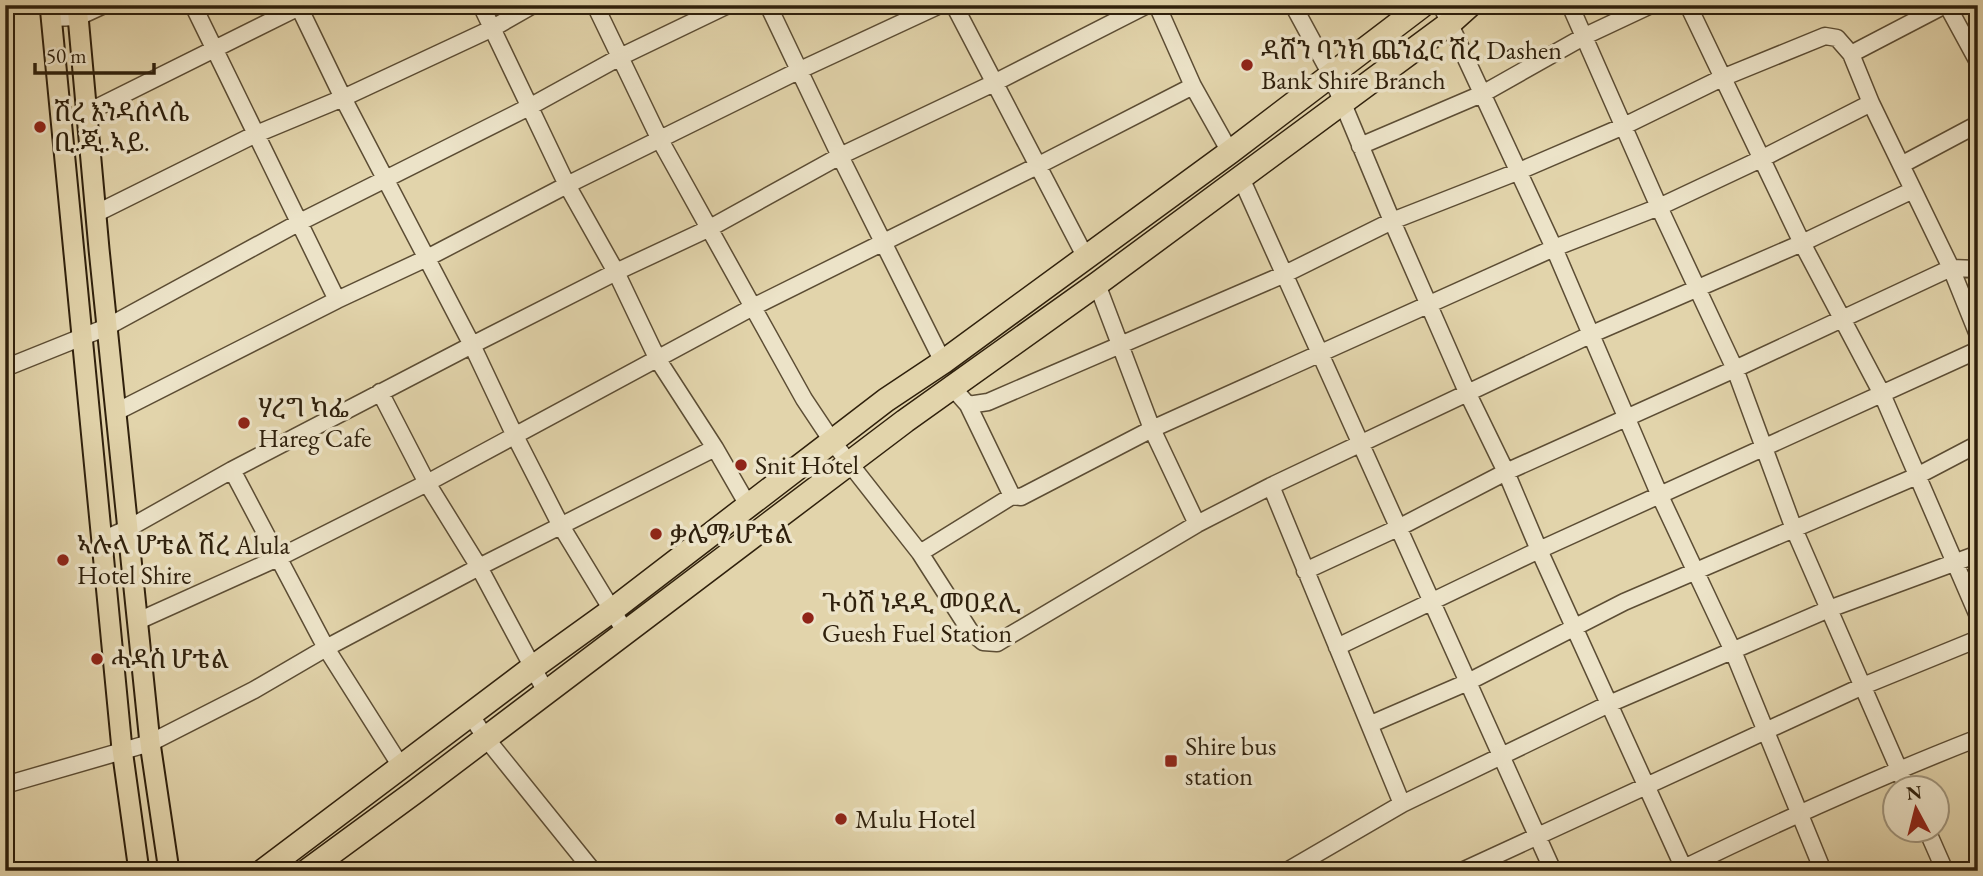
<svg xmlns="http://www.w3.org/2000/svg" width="1983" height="876" font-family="'EB Garamond','Noto Serif Ethiopic',serif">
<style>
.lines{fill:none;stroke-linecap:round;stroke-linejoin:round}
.minor-casing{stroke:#5c4d34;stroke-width:19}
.major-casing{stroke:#2f200c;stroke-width:23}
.highway-casing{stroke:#2f200c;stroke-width:26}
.minor{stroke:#ece3c8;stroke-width:16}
.major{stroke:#e2d4ab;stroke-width:19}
.highway{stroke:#e2d4ab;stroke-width:23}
.poi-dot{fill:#8f2418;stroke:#ece3c8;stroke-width:2.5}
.labels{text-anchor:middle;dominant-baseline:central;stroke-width:7;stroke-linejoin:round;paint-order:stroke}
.poi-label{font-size:26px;fill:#2f200c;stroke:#ece3c8;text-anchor:start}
</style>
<rect width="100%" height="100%" fill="#e2d4ab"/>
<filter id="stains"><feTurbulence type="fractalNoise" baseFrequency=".00286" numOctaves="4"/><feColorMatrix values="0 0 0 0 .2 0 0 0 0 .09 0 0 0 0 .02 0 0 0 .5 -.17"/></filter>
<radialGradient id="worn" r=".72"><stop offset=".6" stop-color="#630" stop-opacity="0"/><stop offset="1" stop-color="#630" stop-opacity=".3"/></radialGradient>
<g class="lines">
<!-- minor casing -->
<g class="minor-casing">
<path id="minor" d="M193,5L337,300
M298,5L343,98L472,345L515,436L561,526L626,633
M481,5L567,185L616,272L658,360L715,448L749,507
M595,5L660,140L804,399L832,441L920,553L970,631L983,642L997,643L1197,524L1271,486L1592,334L1802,243L1913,190
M768,5L840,156L943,362
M954,5L1085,256
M1157,5L1193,86L1230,152
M1293,5L1331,75L1392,221L1467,392L1506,472L1539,550L1685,871
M1441,5L1554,248L1660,496L1733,651L1823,871
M1570,5L1659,207L1735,369L1794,529L1907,788
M1688,5L1802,243L1882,394L1978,616
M1947,5L1978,62
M51,18L78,17L104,5
M1851,54L1945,5
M86,113L303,5
M1360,146L1484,93L1585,36L1651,5
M1901,165L1978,124
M1241,178L1553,871
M95,214L254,135L343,98L493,28L533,5
M1097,284L1152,429L1197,524
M5,368L107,327L300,222L531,106L620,57L728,5
M953,388L968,405L1012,496
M380,392L427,483L479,567L546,692
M968,405L988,402L1285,274L1392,221L1517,172L1624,126L1722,78L1825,36L1837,38L1851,54L1871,103L1951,268L1978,335
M116,412L337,300L427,258L567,185L800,70L940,5
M232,470L326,648L402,768
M1271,486L1402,804
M102,540L129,528L232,470L472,345L616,272L710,228L840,156L994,83L1147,5
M920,553L1012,496L1021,497L1152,429L1554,248L1659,207L1761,159L1871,103
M1305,571L1400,527L1506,472L1735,369L1951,268L1978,269
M138,621L280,557L427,483L753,307L1039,165L1193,86
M1337,647L1539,550L1978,350
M470,714L485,737L593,871
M1371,724L1468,682L1624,602L1917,476L1978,444
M5,785L150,743L254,690L326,648L479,567L715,448
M1927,830L1945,871
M1684,868C1781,821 1878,777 1978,738
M1287,871L1402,804L1609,704L1829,609L1978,554
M1462,871L1863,686L1978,639"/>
</g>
<!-- major casing -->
<g class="major-casing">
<path id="major" d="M50,5L122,749L139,871
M77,5L99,249L150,743L169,871"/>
</g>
<!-- highway casing -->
<g class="highway-casing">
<path id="highway" d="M263,871L532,668L611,611L886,400L943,362L1230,152L1423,5
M307,871L416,791L905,421L1097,284L1450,23L1470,5"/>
</g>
<!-- minor -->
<use href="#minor" class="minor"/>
<!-- major -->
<use href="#major" class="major"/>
<!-- highway -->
<use href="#highway" class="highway"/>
</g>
<!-- markers -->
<g class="poi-dot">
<circle cx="1247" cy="65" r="7"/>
<circle cx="40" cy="127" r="7"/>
<circle cx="244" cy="423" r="7"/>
<circle cx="741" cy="465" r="7"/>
<circle cx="656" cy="534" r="7"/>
<circle cx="63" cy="560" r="7"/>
<circle cx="808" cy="618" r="7"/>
<circle cx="97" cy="659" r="7"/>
<rect x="1164" y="754" width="14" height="14" rx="3.5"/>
<circle cx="841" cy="819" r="7"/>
</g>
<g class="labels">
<!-- poi labels -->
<g class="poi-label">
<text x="1261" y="50">ዳሸን ባንክ ጨንፈር ሽረ Dashen<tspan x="1261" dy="30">Bank Shire Branch</tspan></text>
<text x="54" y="112">ሽረ እንዳስላሴ<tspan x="54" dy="30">ቢ.ጂ.ኣይ.</tspan></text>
<text x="258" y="408">ሃረግ ካፌ<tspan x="258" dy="30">Hareg Cafe</tspan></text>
<text x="755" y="465">Snit Hotel</text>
<text x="670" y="534">ቃሌማ ሆቴል</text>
<text x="77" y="545">ኣሉላ ሆቴል ሽረ Alula<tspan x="77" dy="30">Hotel Shire</tspan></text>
<text x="822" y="603">ጉዕሽ ነዳዲ መዐደሊ<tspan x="822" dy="30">Guesh Fuel Station</tspan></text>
<text x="111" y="659">ሓዳስ ሆቴል</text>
<text x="1185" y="746">Shire bus<tspan x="1185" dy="30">station</tspan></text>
<text x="855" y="819">Mulu Hotel</text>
</g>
</g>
<!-- margin -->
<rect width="1983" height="876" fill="none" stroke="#e2d4ab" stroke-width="28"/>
<rect x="7" y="7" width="1969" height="862" fill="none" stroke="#2f200c" stroke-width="3.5"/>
<rect x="14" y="14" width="1955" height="848" fill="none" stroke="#2f200c" stroke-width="2"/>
<!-- north arrow -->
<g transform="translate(1916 809) rotate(353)"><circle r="33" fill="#ece3c8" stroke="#a0957d" stroke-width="2"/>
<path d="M0-5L12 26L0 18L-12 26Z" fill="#8f2418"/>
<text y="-10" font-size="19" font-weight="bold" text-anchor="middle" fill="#2f200c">N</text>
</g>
<!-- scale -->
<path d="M35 63v10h119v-10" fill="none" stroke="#2f200c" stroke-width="3.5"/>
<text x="46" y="63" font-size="21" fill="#2f200c" stroke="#ece3c8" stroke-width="5" paint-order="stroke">50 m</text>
<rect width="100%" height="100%" filter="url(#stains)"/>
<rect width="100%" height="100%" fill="url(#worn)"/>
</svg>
